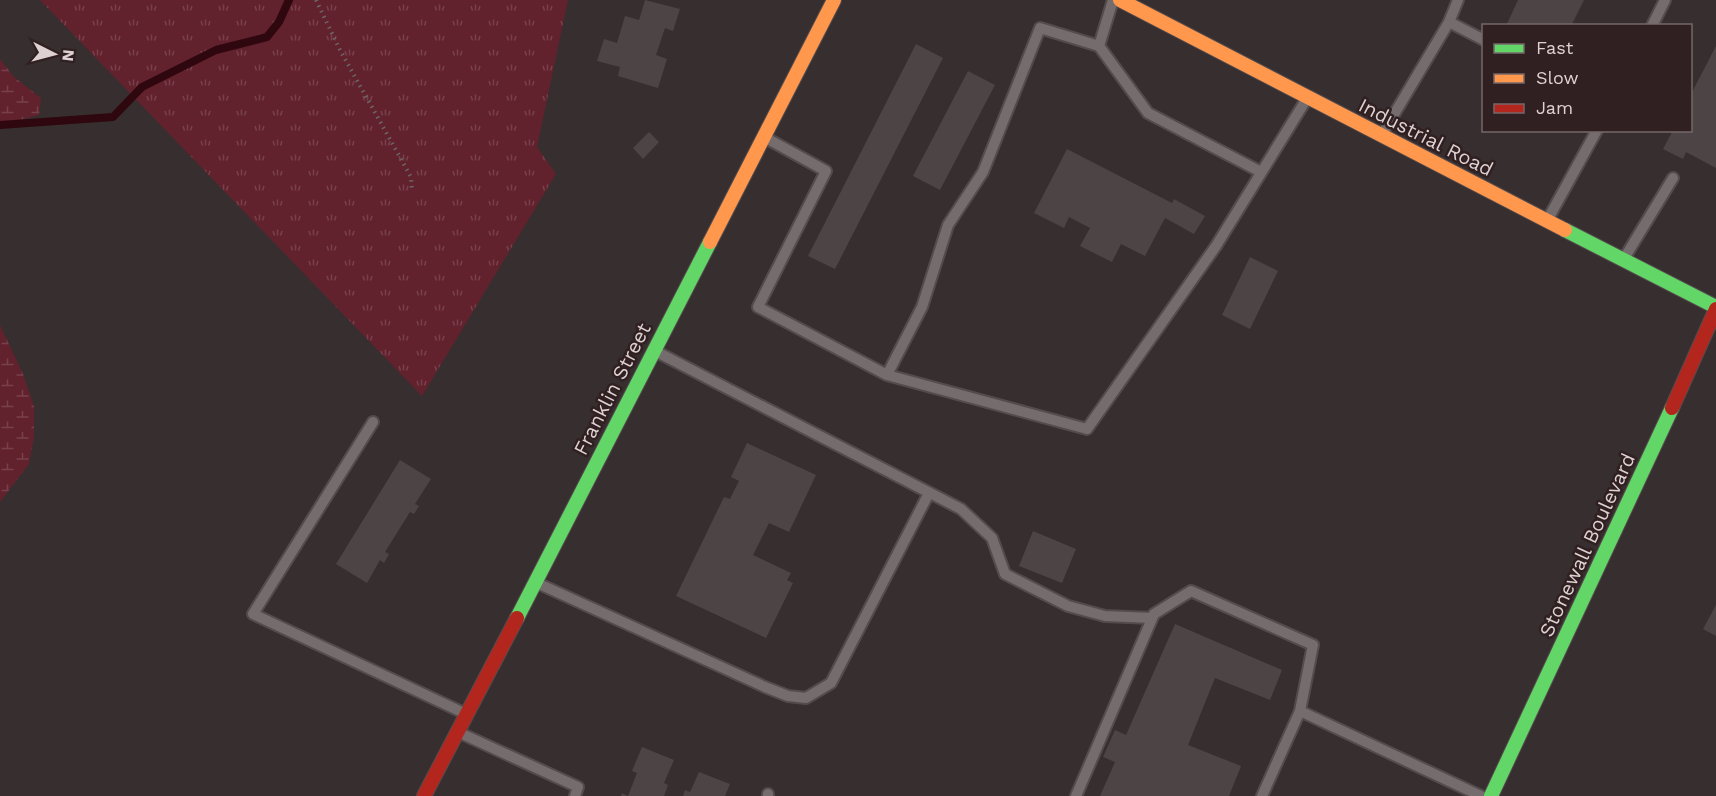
<svg xmlns="http://www.w3.org/2000/svg" width="1716" height="796" font-family="'Work Sans',sans-serif">
<style>
.grass{fill:url(#grass-tufts)}
.wetland{fill:url(#wetland-marsh)}
.lines{fill:none;stroke-linecap:round;stroke-linejoin:round}
.stream{stroke:#2f070f;stroke-width:8}
.building{fill:#4d4545}
.lane-casing{stroke:#544b4c;stroke-width:14}
.fast-casing{stroke:#544b4c;stroke-width:16}
.slow-casing{stroke:#544b4c;stroke-width:16}
.jam-casing{stroke:#544b4c;stroke-width:16}
.path{stroke:#6d6566;stroke-width:4;stroke-dasharray:1.5 4.5;stroke-linecap:butt}
.lane{stroke:#746c6d;stroke-width:10}
.fast{stroke:#63d668;stroke-width:14}
.slow{stroke:#ff974d;stroke-width:14}
.jam{stroke:#b3261e;stroke-width:14}
.labels{text-anchor:middle;dominant-baseline:central;stroke-width:5;stroke-linejoin:round;paint-order:stroke}
.street-label{font-size:20px;fill:#ddd1d2;stroke:#312022}
</style>
<defs>
<pattern id="grass-tufts" width="24" height="20" patternUnits="userSpaceOnUse" patternTransform="scale(1.5)"><rect width="24" height="20" fill="#61212d"/><path d="M3 7l-1-3M5 7V3M7 7l1-3M15 17l-1-3M17 17v-4M19 17l1-3" fill="none" stroke="#77404b"/></pattern>
<pattern id="wetland-marsh" width="20" height="14" patternUnits="userSpaceOnUse" patternTransform="scale(1.5)"><rect width="20" height="14" fill="#61212d"/><path d="M1 5h8M5 5V1M11 12h8M15 12V8" fill="none" stroke="#77404b"/></pattern>
</defs>
<rect width="100%" height="100%" fill="#372e2f"/>
<!-- grass -->
<path class="grass" d="M40,0H568L537,147L556,174L422,396Z"/>
<!-- wetland -->
<path class="wetland" d="M0,59L14,77L41,98L39,115L0,125Z
M0,325L23,374L34,406V437L29,464L0,502Z"/>
<g class="lines">
<!-- stream -->
<path class="stream" d="M0,125L113,117L142,87L216,50L267,37L279,22L289,0"/>
</g>
<!-- building -->
<path class="building" d="M645,0L680,9L673,31L665,28L656,55L667,59L658,88L618,76L620,67L597,61L604,39L617,43L625,16L639,20Z
M1518,0H1584L1571,26H1506Z
M916,44L943,58L835,269L808,256Z
M1716,46V168L1686,152L1683,159L1663,149L1673,130H1690V96Z
M968,71L995,85L940,190L913,176Z
M649,132L659,142L643,159L633,148Z
M1067,149L1172,203L1174,199L1205,216L1194,234L1165,218L1145,256L1121,244L1112,262L1080,246L1090,228L1069,217L1064,228L1034,213Z
M1250,257L1278,271L1250,329L1222,315Z
M747,443L816,475L789,532L769,523L753,555L791,573L787,580L793,583L766,638L676,596L724,497L730,499L739,481L731,477Z
M400,460L431,479L415,504L419,506L414,514L410,512L385,552L389,554L384,563L380,560L367,583L336,564Z
M1033,531L1076,549L1062,583L1019,566Z
M1716,605V636L1703,629Z
M1175,624L1282,670L1270,700L1215,678L1188,745L1241,766L1229,796H1100L1115,762L1103,757L1115,730L1126,735Z
M642,747L674,760L664,783L668,785L664,796H621L622,793L628,796L637,773L632,771Z
M699,772L730,784L725,796H683L685,790L690,792Z"/>
<g class="lines">
<!-- lane casing -->
<g class="lane-casing">
<path id="lane" d="M1113,0L1099,46L1148,113L1261,172
M1449,22L1458,0
M1652,26L1665,0
M1383,133L1449,22L1484,40
M764,137L826,171L758,307L887,375L1087,429L1216,246L1306,100
M1548,219L1597,130
M1625,257L1673,178
M655,351L961,509L992,538L1005,574L1068,606L1105,616L1152,618
M887,375L922,307L948,225L983,172L1040,28L1099,46
M373,422L253,614L464,713
M537,583L765,687L788,696L806,698L831,683L929,493
M460,733L578,787L575,796
M768,796V794
M1076,796L1154,614L1191,591L1313,645L1300,711
M1262,796L1300,711L1481,796"/>
</g>
<!-- fast casing -->
<g class="fast-casing">
<path id="fast" d="M1565,230L1716,307
M517,618L710,242
M1491,796L1672,408"/>
</g>
<!-- slow casing -->
<g class="slow-casing">
<path id="slow" d="M1120,0L1565,230
M710,242L834,0"/>
</g>
<!-- jam casing -->
<g class="jam-casing">
<path id="jam" d="M1672,408L1716,309
M424,796L517,618"/>
</g>
<!-- path -->
<path class="path" d="M316,0L340,50L411,177L412,191"/>
<!-- lane -->
<use href="#lane" class="lane"/>
<!-- fast -->
<use href="#fast" class="fast"/>
<!-- slow -->
<use href="#slow" class="slow"/>
<!-- jam -->
<use href="#jam" class="jam"/>
</g>
<g class="labels">
<!-- street labels -->
<g class="street-label">
<text transform="translate(1426 137) rotate(27)">Industrial Road</text>
<text transform="translate(612 389) rotate(-63)">Franklin Street</text>
<text transform="translate(1587 545) rotate(-65)">Stonewall Boulevard</text>
</g>
</g>
<!-- legend -->
<rect x="1482" y="24" width="210" height="108" fill="#312022" stroke="#766768" stroke-width="1.5"/>
<rect x="1494" y="44" width="30" height="9" fill="#63d668" stroke="#766768" stroke-width="1.5"/>
<text x="1536" y="54" font-size="18" fill="#ddd1d2">Fast</text>
<rect x="1494" y="74" width="30" height="9" fill="#ff974d" stroke="#766768" stroke-width="1.5"/>
<text x="1536" y="84" font-size="18" fill="#ddd1d2">Slow</text>
<rect x="1494" y="104" width="30" height="9" fill="#b3261e" stroke="#766768" stroke-width="1.5"/>
<text x="1536" y="114" font-size="18" fill="#ddd1d2">Jam</text>
<!-- north arrow -->
<g transform="translate(54 54) rotate(96)" stroke="#312022" stroke-width="4.5" paint-order="stroke">
<path d="M0-4.5L10 22L0 15L-10 22Z" fill="#ddd1d2"/>
<text y="-9" font-size="16" font-weight="bold" text-anchor="middle" fill="#ddd1d2">N</text>
</g>
</svg>
